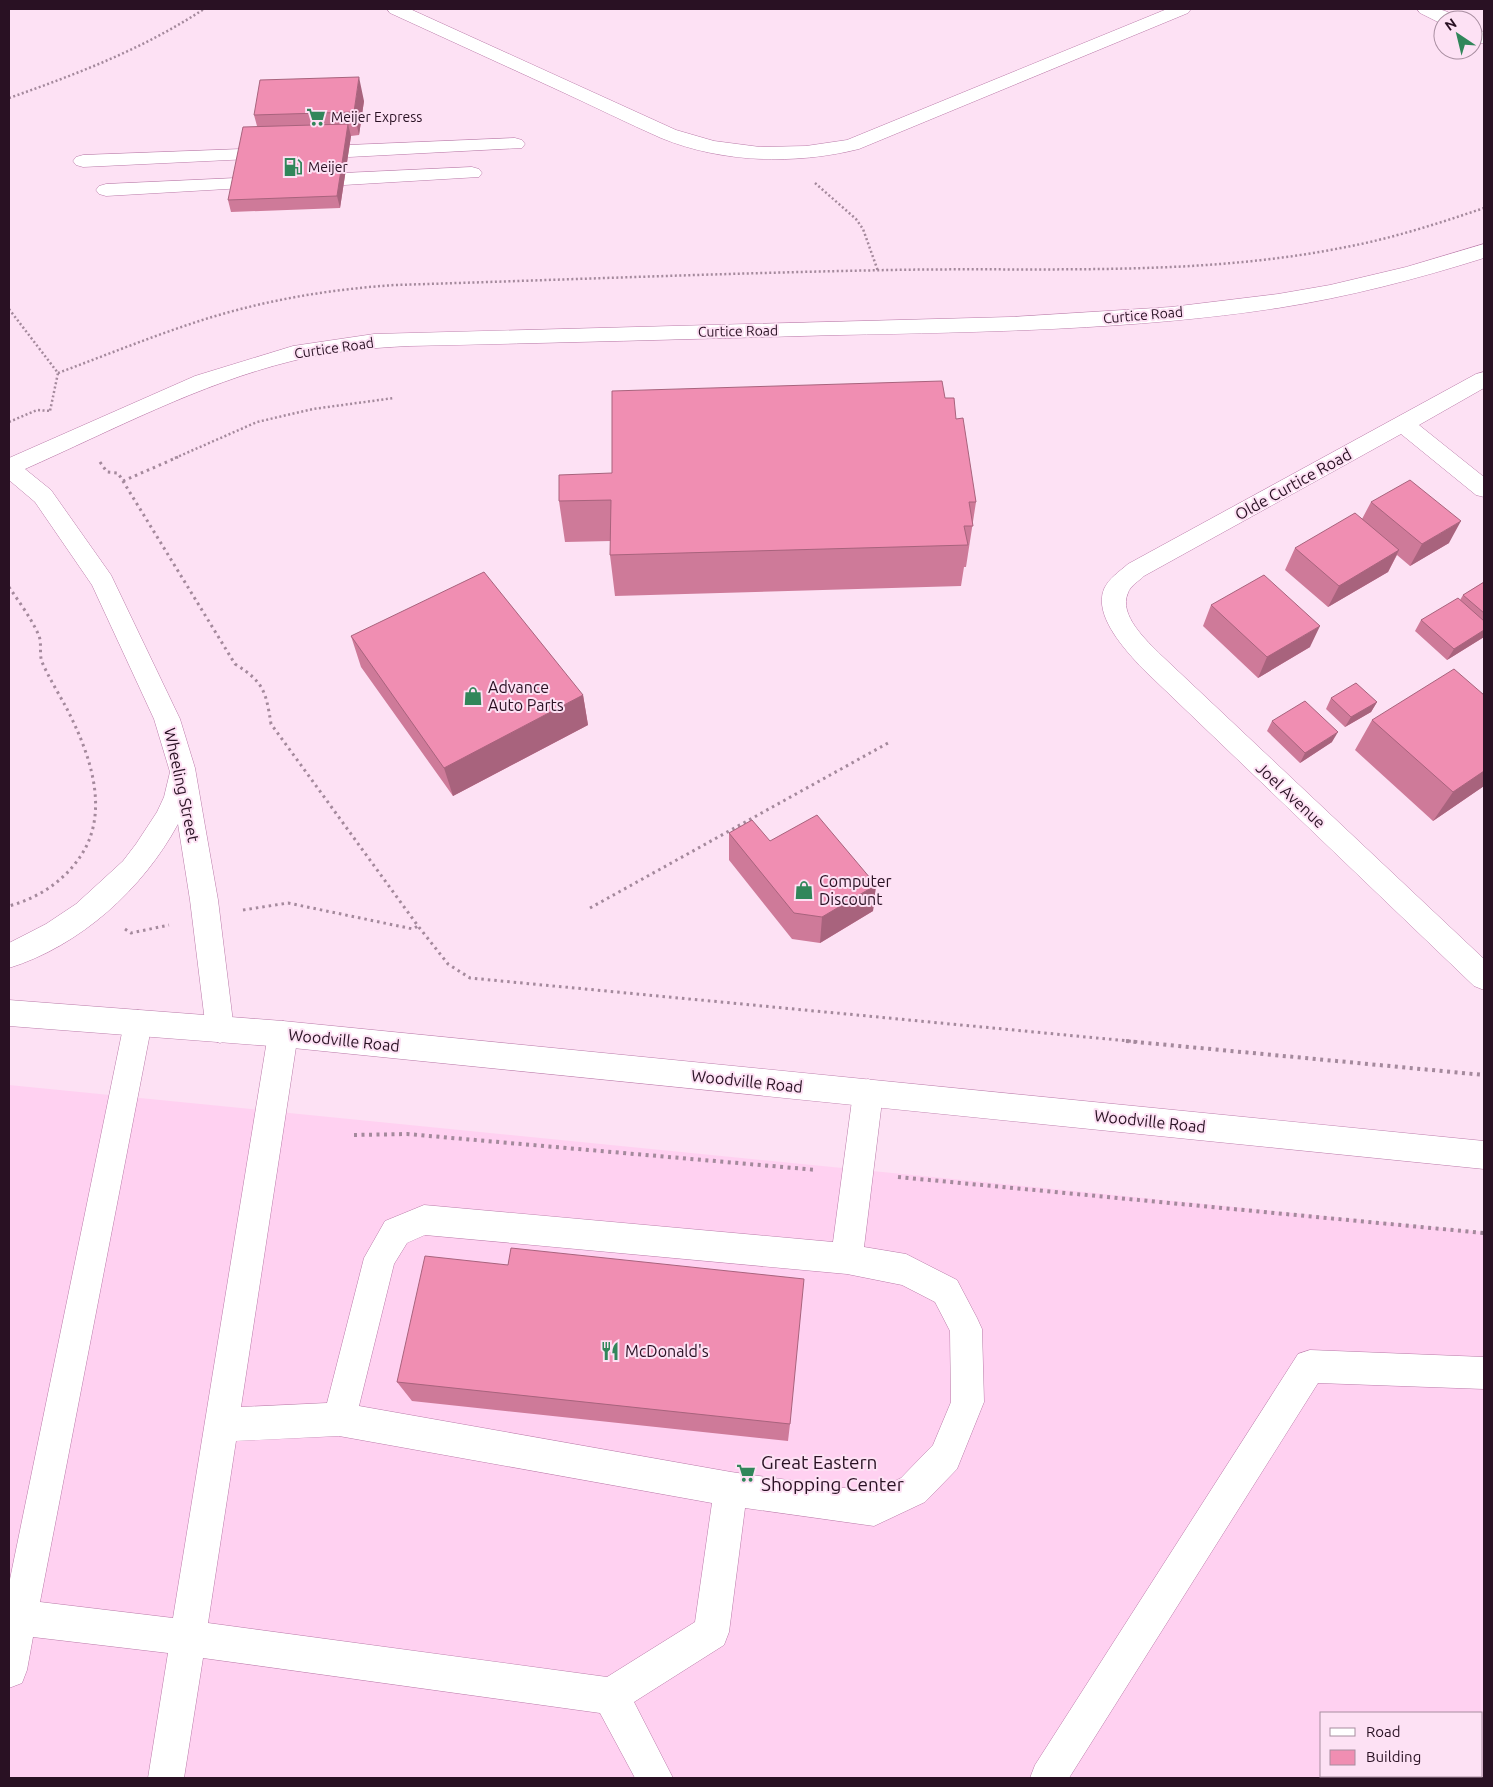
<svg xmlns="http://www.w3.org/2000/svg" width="1493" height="1787" font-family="Ubuntu,sans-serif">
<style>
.built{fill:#ffd1f1;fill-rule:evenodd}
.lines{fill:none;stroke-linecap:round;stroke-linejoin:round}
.minor-casing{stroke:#ba7ba9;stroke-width:1}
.major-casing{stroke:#ba7ba9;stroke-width:1}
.path-far2{stroke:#a4899c;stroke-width:2.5;stroke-dasharray:2 2.5;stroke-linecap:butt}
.path-far1{stroke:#a4899c;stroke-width:3;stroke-dasharray:2.5 4;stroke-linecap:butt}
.path{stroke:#a4899c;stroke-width:4;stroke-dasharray:3 4.5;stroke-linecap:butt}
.minor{fill:#fff;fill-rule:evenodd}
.major{fill:#fff;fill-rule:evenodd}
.wall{fill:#ce7a99}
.shaded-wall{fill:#a8637d}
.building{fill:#f08eb2;stroke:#a8637d}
.labels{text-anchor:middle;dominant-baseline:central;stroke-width:4;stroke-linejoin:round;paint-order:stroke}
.far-poi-label{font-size:14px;fill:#291123;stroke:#fde1f4;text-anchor:start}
.far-street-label{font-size:14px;fill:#291123;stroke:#fde1f4}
.street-label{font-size:16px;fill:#291123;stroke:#fde1f4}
.poi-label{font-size:16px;fill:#291123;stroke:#fde1f4;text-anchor:start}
.near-poi-label{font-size:19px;fill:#291123;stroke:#fde1f4;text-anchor:start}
</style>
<rect width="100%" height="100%" fill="#fde1f4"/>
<!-- built -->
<path class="built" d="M9,1085L1484,1232V1778H9ZM1322,1713H1482V1776H1322Z"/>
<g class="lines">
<!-- minor casing -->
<g class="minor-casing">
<path id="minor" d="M387,9H410L676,130L714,141L760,147L806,146L847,140L1167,9H1191L1188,13L859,149C795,165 722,163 661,138C627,123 593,106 558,90C502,64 446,39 390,13Z
M1417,9C1431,8 1448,7 1457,20H1443L1442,24L1420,13Z
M1473,28L1484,32V44L1473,40Z
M515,138L522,140L525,144L522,148L349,157L342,155L339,151L342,147L349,145Z
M243,149L250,151L253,155L250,159L83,167L76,165L73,161L76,157L83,155Z
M472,167L479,169L482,173L479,177L344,185L337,183L334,179L337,175L344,173Z
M237,178L244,180L247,184L244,188L106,196L99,194L96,190L99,186L106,184Z
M1484,244V258C1417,279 1348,297 1278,308C1133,330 985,332 839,335C695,339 552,343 409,346C371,348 329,351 292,361C199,384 113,430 25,469L51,490L111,575L180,719L195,768L205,826L218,900L234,1030L230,1039L220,1043L210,1039L206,1030L190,900L178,824C143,889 80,946 9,968V943L46,924L76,904L123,861L136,844L157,812L164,797L170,772L154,719L92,585L35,502L9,480V458L195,376L293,346L374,334L1010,317L1171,307L1278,294L1330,285L1406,267Z
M1484,372V388L1419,425L1484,477V497L1476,495L1401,434L1144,576C1139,581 1130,586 1128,593C1118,615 1147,641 1161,655L1484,959V990L1474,986L1143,669C1126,651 1093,616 1104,589C1109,578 1119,572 1128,564L1476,374Z
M138,1010L148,1014L152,1023L40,1602L173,1618L268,1034L273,1025L283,1021L293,1025L298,1034L241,1407L327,1403L364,1258L385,1221L424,1205L833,1242L853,1093L858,1083L868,1079L878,1083L883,1093L864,1247L906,1254L957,1280L977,1318L982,1329L984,1402L957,1469L925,1502L874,1526L745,1508L729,1632L724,1645L634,1702L673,1778H635L600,1713L203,1658L184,1778H148L168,1653L33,1637L27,1670L22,1683L9,1688V1584L124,1023L128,1014ZM425,1235L847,1274L902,1285L935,1302L950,1331L951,1402L933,1445L901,1478L873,1492L731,1472L359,1406L394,1264L407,1243ZM339,1436L712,1503L695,1622L607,1677L208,1623L236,1441Z
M1310,1350L1484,1357V1389L1318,1383L1069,1778H1030L1035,1765L1298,1354Z"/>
</g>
<!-- major casing -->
<g class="major-casing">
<path id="major" d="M9,1000L283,1021L1484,1141V1169L283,1047L9,1026Z"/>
</g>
<!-- path-far2 -->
<path class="path-far2" d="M9,98C77,74 143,49 204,9
M815,183L856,219L863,229L878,271
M9,309L58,373L50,411
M58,373C109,354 160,333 212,317C272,299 333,289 395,285C560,280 725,273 890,270C1040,267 1193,277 1341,248C1390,239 1437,224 1484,208
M9,422L37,410L51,411
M175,458L257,422L313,409L394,398"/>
<!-- path-far1 -->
<path class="path-far1" d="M100,462L107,472L118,473L235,664C264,682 266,692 271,724L418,926L448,964L470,978L1139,1042
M123,481L178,457
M9,587C19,602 32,619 39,636C42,644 39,654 42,662C49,678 59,694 67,709C90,754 111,812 80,857C63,882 38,898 9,906
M590,908L888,743
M243,910L288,903L413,929L418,926
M125,929L131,933L169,925"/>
<!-- path -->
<path class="path" d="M1126,1041L1484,1075
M354,1135L407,1134L817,1170
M898,1177L1484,1233"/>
<!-- minor -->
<use href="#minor" class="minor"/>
<!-- major -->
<use href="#major" class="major"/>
</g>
<!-- wall -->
<path class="wall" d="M364,101L359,135L351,136L340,208L231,212L228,200L257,126L254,115Z
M945,398L956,419L976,502L966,567H964L961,586L615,596L610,555L611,541L565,542L559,501L612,473Z
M1371,502L1449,543L1410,566L1397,555L1388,572L1328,607L1285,570L1295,548L1362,519Z
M1484,582V637L1447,660L1415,631L1421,620L1460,600L1463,595Z
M1211,605L1310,647L1258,678L1203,626Z
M351,636L583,695L588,725L453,796L361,667Z
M1484,695V786L1433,821L1355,750L1372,720Z
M1331,698L1377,702L1371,712L1345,727L1326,709Z
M1272,721L1332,742L1300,763L1267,731Z
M729,833L770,841L876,885L873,911L820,943L792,939L729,860Z
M508,1265L790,1424L788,1441L412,1401L397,1382Z"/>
<!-- shaded-wall -->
<path class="shaded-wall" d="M359,77L364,101L359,135L354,112Z
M348,124L351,136L340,208L337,196Z
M1461,521L1449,543L1410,566L1422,544Z
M1399,550L1388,572L1328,607L1339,586Z
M1320,626L1310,647L1258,678L1267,657Z
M1484,630V637L1447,660L1454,649Z
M583,695L588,725L453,796L444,768Z
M1377,702L1371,712L1345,727L1351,717Z
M1338,732L1332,742L1300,763L1305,753Z
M1484,771V786L1433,821L1453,792Z
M876,885L873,911L820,943L822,917Z"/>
<!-- building -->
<path class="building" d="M359,77L354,112L254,115L260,80Z
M348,124L337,196L228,200L243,127Z
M942,381L945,398H954L956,419L963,418L976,502H969L973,526H964L968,545L610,555L611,500L559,501V475L612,473V391Z
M1410,480L1461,521L1422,544L1371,502Z
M1355,513L1399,550L1339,586L1295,548Z
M484,572L583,695L444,768L351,636Z
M1264,575L1320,626L1267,657L1211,605Z
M1484,582V613L1463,595Z
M1458,598L1484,621V630L1454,649L1421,620Z
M1454,669L1484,695V771L1453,792L1372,720Z
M1356,683L1377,702L1351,717L1331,698Z
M1305,701L1338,732L1305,753L1272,721Z
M817,815L876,885L822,917L794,913L729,833L752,820L770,841Z
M511,1248L804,1279L790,1424L397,1382L425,1256L508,1265Z"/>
<!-- icons -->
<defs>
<g id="supermarket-bare" transform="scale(1.5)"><path d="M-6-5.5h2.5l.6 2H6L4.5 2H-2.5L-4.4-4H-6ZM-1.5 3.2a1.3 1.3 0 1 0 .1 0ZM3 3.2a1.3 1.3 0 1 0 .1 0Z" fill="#31865a" stroke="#fde1f4" stroke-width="2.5" paint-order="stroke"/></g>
<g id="fuel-bare" transform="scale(1.5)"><path d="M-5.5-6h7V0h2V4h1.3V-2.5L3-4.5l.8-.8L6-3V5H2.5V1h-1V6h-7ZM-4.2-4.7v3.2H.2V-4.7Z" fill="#31865a" stroke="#fde1f4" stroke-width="2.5" paint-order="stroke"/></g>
<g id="shop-bare" transform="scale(1.5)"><path d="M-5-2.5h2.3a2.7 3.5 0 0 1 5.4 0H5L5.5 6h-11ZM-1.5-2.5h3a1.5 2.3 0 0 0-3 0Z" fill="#31865a" stroke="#fde1f4" stroke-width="2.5" paint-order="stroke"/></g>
<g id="restaurant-bare" transform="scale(1.5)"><path d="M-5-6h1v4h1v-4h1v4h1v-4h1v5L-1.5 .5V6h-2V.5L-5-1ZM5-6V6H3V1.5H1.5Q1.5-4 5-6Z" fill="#31865a" stroke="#fde1f4" stroke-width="2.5" paint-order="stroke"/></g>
</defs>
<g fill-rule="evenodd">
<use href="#supermarket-bare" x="316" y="117"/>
<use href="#fuel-bare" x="293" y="167"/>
<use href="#shop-bare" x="473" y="696"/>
<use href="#shop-bare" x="804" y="890"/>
<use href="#restaurant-bare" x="610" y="1351"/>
<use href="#supermarket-bare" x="746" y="1473"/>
</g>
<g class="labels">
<!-- far-poi labels -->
<g class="far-poi-label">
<text x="331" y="117">Meijer Express</text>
<text x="308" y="167">Meijer</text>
</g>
<!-- far-street labels -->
<g class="far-street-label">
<text transform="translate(1143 315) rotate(-5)">Curtice Road</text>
<text transform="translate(738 331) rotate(-1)">Curtice Road</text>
<text transform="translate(334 348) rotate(-8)">Curtice Road</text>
</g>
<!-- street labels -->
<g class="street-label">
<text transform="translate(1293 484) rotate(-29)">Olde Curtice Road</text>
<text transform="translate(182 785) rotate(78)">Wheeling Street</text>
<text transform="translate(1291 795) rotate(43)">Joel Avenue</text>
<text transform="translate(344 1040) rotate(6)">Woodville Road</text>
<text transform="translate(747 1081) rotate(6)">Woodville Road</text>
<text transform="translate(1150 1121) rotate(6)">Woodville Road</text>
</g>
<!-- poi labels -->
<g class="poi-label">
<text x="488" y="687">Advance<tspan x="488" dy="18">Auto Parts</tspan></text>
<text x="819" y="881">Computer<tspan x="819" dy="18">Discount</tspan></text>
<text x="625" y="1351">McDonald's</text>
</g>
<!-- near-poi labels -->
<g class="near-poi-label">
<text x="761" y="1462">Great Eastern<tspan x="761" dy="22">Shopping Center</tspan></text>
</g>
</g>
<!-- border -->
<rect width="1493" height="1787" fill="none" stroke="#291123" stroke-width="20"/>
<!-- legend -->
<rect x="1320" y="1712" width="162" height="65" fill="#fde1f4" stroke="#a88ea0"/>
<rect x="1330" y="1728" width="25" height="8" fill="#ffffff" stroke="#a88ea0"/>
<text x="1366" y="1737" font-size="15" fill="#291123">Road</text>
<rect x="1330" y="1750" width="25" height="15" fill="#f08eb2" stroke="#a88ea0"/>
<text x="1366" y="1762" font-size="15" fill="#291123">Building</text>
<!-- north arrow -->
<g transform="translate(1458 35) rotate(325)"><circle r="24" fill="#fde1f4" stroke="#a88ea0"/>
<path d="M0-4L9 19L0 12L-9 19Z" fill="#31865a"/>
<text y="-8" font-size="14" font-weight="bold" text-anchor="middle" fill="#291123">N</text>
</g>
</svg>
